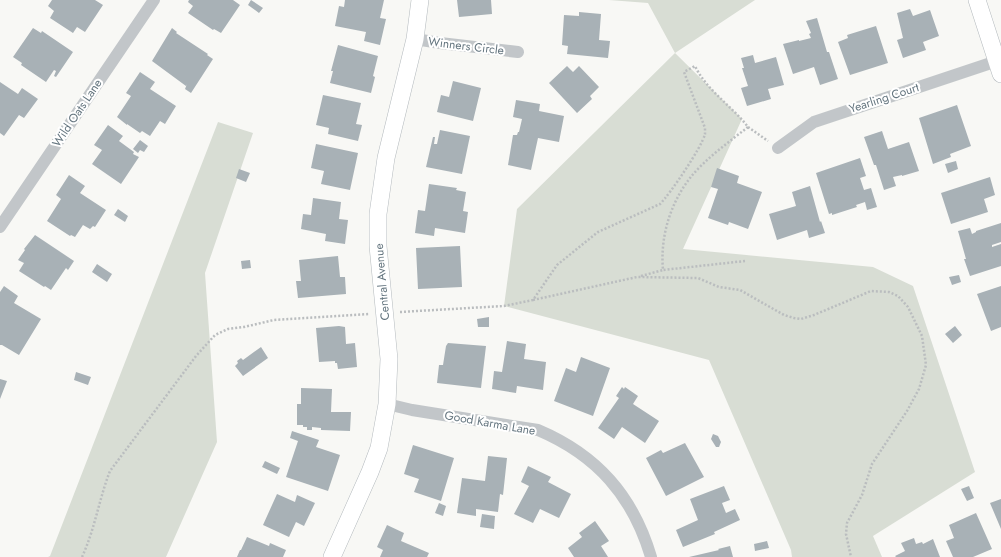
<svg xmlns="http://www.w3.org/2000/svg" width="1001" height="557" font-family="Jost,sans-serif">
<style>
.green{fill:#d8ddd4}
.building{fill:#a8b1b6}
.lines{fill:none;stroke-linecap:round;stroke-linejoin:round}
.secondary-casing{stroke:#b4babe;stroke-width:18}
.path{stroke:#babdbf;stroke-width:2.5;stroke-dasharray:2 2;stroke-linecap:butt}
.street{stroke:#c2c6c9;stroke-width:12}
.secondary{stroke:#fff;stroke-width:17}
.labels{text-anchor:middle;dominant-baseline:central;stroke-width:4;stroke-linejoin:round;paint-order:stroke}
.street-label{font-size:12px;fill:#64757f;stroke:#fff}
</style>
<rect width="100%" height="100%" fill="#f8f8f5"/>
<!-- green -->
<path class="green" d="M609,0H755L675,53L742,119L683,249L873,267L913,286L975,472L873,536L882,557H792L791,550L709,360L504,306L517,209L675,53L648,3Z
M218,122L253,133L205,273L217,442L166,557H48L50,556Z"/>
<!-- building -->
<path class="building" d="M52,0H95L103,5L85,32L77,27L73,33L50,18L54,11L48,6Z
M189,0H233L240,5L221,33L214,29L213,30L188,13L193,6L188,2Z
M251,0L263,8L259,13L248,5Z
M345,0H384L380,18L386,19L380,45L364,41L366,32L335,26L339,6L344,7Z
M457,0H491L492,14L459,17Z
M910,9L913,16L930,10L939,36L923,42L926,50L903,58L897,40L903,38L897,13Z
M579,12L601,14L599,40L610,41L608,58L567,54L568,46L562,45L564,15L579,16Z
M817,18L827,52H829L838,79L820,85L814,67L793,74L783,44L799,40V41L811,38L809,34L811,33L806,21Z
M876,26L888,63L850,75L838,42L848,38L847,35Z
M33,28L41,33L42,31L73,52L56,77L54,76L56,71L54,70L46,82L21,65L22,63L13,57Z
M172,28L177,32L176,33L208,54L207,55L213,59L191,93L185,89L187,84L186,86L152,61Z
M338,45L378,56L373,76L375,77L371,93L330,83L333,71H331Z
M753,55L755,63L776,57L784,85L768,89L771,99L747,106L741,88L748,86L742,68H744L741,58Z
M567,66L573,72L579,66L599,87L590,96L592,99L577,113L549,83Z
M140,72L155,82L150,89L176,106L165,124L160,121L150,136L142,131L140,133L127,124V125L117,117L131,96L126,93Z
M453,81L481,88L473,121L437,112L441,95L449,97Z
M0,82L18,94L22,88L38,99L24,118L19,115L4,136L0,133Z
M323,95L361,103L356,124L362,125L358,141L328,134L329,128L316,125Z
M516,100L540,104L539,111L564,116L559,142L538,138L531,170L508,165L513,135H517L518,132H519L522,119L513,117Z
M957,105L971,146L950,154L951,157L933,164L919,118Z
M108,125L123,136L119,141L134,152L133,154L139,157L121,184L92,164L102,150L94,145Z
M440,130L470,136L462,174L426,167L433,137H435L434,144H437Z
M882,131L888,149L909,142L919,171L902,176V175L893,177L896,186L884,190L876,165H874L864,137Z
M140,140L148,146L144,152L140,150L138,153L133,149Z
M316,144L358,153L350,190L321,184L324,171L311,168Z
M860,158L866,176L860,178L864,190L871,188L877,207L867,210L865,202L856,205L857,207L832,215V213L829,214L816,173Z
M956,161L958,169L948,173L945,164Z
M717,168L739,176L737,183L762,192L748,229L729,222L728,225L708,218L718,189L711,187Z
M239,169L250,173L246,182L236,178Z
M69,175L85,186L80,193L106,210L95,227L93,226L90,229L83,225L75,237L71,235L70,236L47,221L61,199L56,195Z
M990,177L995,195L984,199L988,212L951,224L941,193Z
M429,184L457,188L456,190L466,192L463,211L468,212L465,233L435,228L434,236L415,233L418,210L425,211Z
M810,186L820,222L821,221L825,233L809,238L807,230L777,240L769,214L796,206L792,192Z
M313,198L341,202L339,219L348,220L345,244L325,241L326,234L301,229L303,214L311,215Z
M118,209L128,216L125,222L114,215Z
M1001,223V242L992,245V247L1001,244V266L970,276L964,259H966L958,231L970,228L972,234L976,232V231Z
M35,235L74,261L68,270L66,268L51,290L45,286L44,287L19,271L24,263L18,260L25,250L24,249Z
M460,246L462,287L418,289L416,248Z
M338,256L340,277H345L346,294L298,298L296,281H301L299,260Z
M250,260L251,268L242,269L241,261Z
M97,264L112,274L107,282L92,272Z
M959,275L961,282L952,285L949,277Z
M4,286L18,296L14,303L41,319L19,355L2,345H0V292Z
M1001,286V327L991,331L977,294Z
M489,317V327H478L477,319Z
M339,326L345,327L346,344L355,343L357,367L338,369L337,363H335V361L319,362L316,328Z
M955,326L962,335L953,343L945,334Z
M507,341L526,344L524,359L546,362L543,390L517,386L516,393L492,389L494,371L502,372Z
M448,343L486,346L481,388L437,383L439,365H443L446,346Z
M261,347L268,358L243,376L235,366L238,363L237,361L241,358L243,360Z
M581,357L610,368L593,416L554,401L566,368L576,372Z
M76,372L91,377L88,385L74,380Z
M0,379L7,381L0,399Z
M622,387L624,389L625,387L638,396L633,404L659,421L645,443L622,427L614,439L598,428L619,398L616,396Z
M301,388L332,389L331,412H351L350,431L321,430V428L312,427V430H307V427H303V425H297V404H301Z
M292,431L319,440L316,447L340,455L328,491L286,477L298,441L290,438Z
M713,434L718,436L721,442L719,447H716L711,439Z
M685,443L704,477L666,496L646,458L661,450L663,453Z
M413,445L454,458L441,501L414,492L419,479L404,474Z
M488,456L507,458L503,495L500,494L498,512L476,509V516L457,513L462,478L485,481Z
M265,461L280,468L277,474L262,467Z
M528,466L551,477L548,482L571,494L559,518L540,509L533,523L514,514L529,486L521,482Z
M724,486L730,500L722,503L726,513L735,509L740,520L714,532L715,534L683,547L676,530L698,520L690,499Z
M969,486L974,498L967,501L961,489Z
M277,494L295,502L297,495L315,503L304,526L296,522L289,537L263,525Z
M1001,499V529L990,503Z
M439,503L446,506L443,516L435,513Z
M976,513L992,549L973,557H953L946,541L954,538L949,525Z
M482,514L495,516L494,529L480,527Z
M595,521L609,541L601,546L608,557H574L568,548L582,537L579,533Z
M387,525L404,533L401,541L429,553L427,557H380L383,550L377,547Z
M247,537L269,546L270,543L286,550L283,557H237L240,550H241Z
M914,538L916,544L922,542L923,544L933,539L940,557H896L895,556L905,551L901,543Z
M767,541L769,548L755,551L754,544Z
M730,546L733,557H689L719,550L718,549Z"/>
<g class="lines">
<!-- secondary casing -->
<g class="secondary-casing">
<path id="secondary" d="M977,0L1001,74
M332,557L370,472L379,448L387,404L389,359L378,246V214L386,158L415,39L420,0"/>
</g>
<!-- path -->
<path class="path" d="M748,127L768,141
M641,276L663,270
M533,300L637,277L698,278L719,287L740,290L784,315L794,318L801,319L814,315L871,291L889,292L898,296L908,307L922,336L926,365L919,389L907,411L872,464L862,495L847,523L846,534L851,557
M400,312L504,306L533,300L557,265L598,232L660,204C670,194 702,147 705,134C705,132 705,130 705,128L684,72L695,66C707,91 732,106 748,127C729,142 705,159 690,178C670,204 660,237 663,270L745,261
M82,557C95,529 99,499 110,471L196,356L215,335L228,329L244,327L274,320L369,314"/>
<!-- street -->
<path class="street" d="M415,39L440,43L518,52
M778,148L814,122L997,61
M0,227L154,0
M387,404L412,410L538,430C597,455 633,496 651,557"/>
<!-- secondary -->
<use href="#secondary" class="secondary"/>
</g>
<g class="labels">
<!-- street labels -->
<g class="street-label">
<text transform="translate(466 46) rotate(7)">Winners Circle</text>
<text transform="translate(884 98) rotate(-18)">Yearling Court</text>
<text transform="translate(77 113) rotate(-56)">Wild Oats Lane</text>
<text transform="translate(382 282) rotate(-95)">Central Avenue</text>
<text transform="translate(490 423) rotate(10)">Good Karma Lane</text>
</g>
</g>
</svg>
